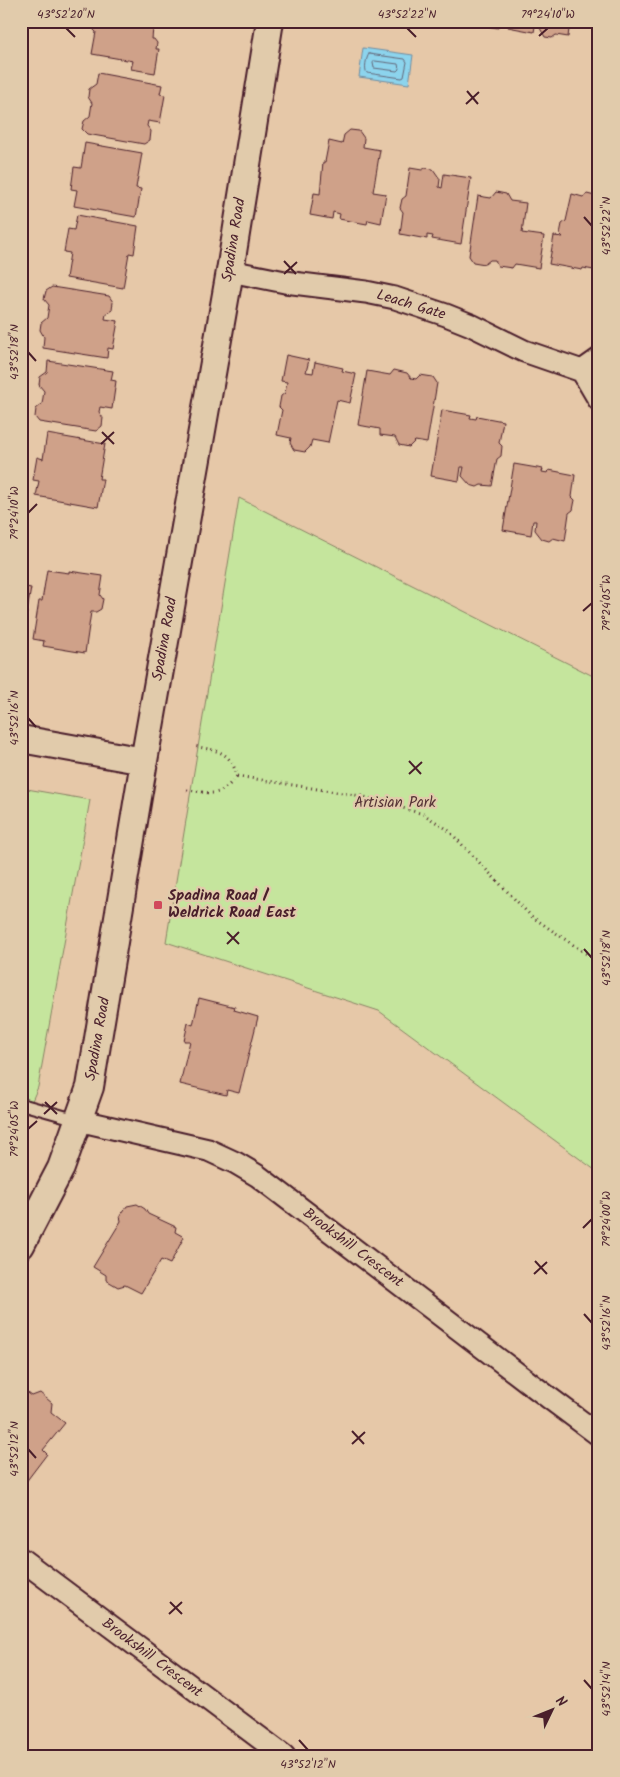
<svg xmlns="http://www.w3.org/2000/svg" width="620" height="1777" font-family="Kalam,sans-serif">
<style>
.green{fill:#c5e59d;stroke:#888264}
.water{fill:#8cd4ed;stroke:#728c9f}
.lines{fill:none;stroke-linecap:round;stroke-linejoin:round}
.shore{stroke:#646779;stroke-width:1}
.building{fill:#cfa189;stroke:#4a1f2b}
.service-casing{stroke:#4a1f2b;stroke-width:14}
.minor-casing{stroke:#4a1f2b;stroke-width:25}
.tertiary-casing{stroke:#4a1f2b;stroke-width:30}
.path{stroke:#4a1f2b;stroke-width:3;stroke-dasharray:1 4;stroke-linecap:butt}
.service{stroke:#e1cbab;stroke-width:10}
.minor{stroke:#e1cbab;stroke-width:21}
.tertiary{stroke:#e1cbab;stroke-width:26}
.ticks{fill:none;stroke:#4a1f2b;stroke-width:2}
.poi-dot{fill:#d1495b;stroke:#e1cbab;stroke-width:2}
.labels{text-anchor:middle;dominant-baseline:central;stroke-width:4.5;stroke-linejoin:round;paint-order:stroke}
.street-label{font-size:15px;fill:#4a1f2b;stroke:#e1cbab}
.park-label{font-size:15px;fill:#563336;stroke:#e1cbab}
.poi-label{font-size:15px;font-weight:bold;fill:#4a1f2b;stroke:#e1cbab;text-anchor:start}
.neatline{fill:none;stroke:#4a1f2b;stroke-width:2}
.ticks-label{font-size:12px;text-anchor:middle;fill:#4a1f2b}
</style>
<rect width="100%" height="100%" fill="#e6c8a8"/>
<filter id="ink" filterUnits="userSpaceOnUse"><feTurbulence type="fractalNoise" baseFrequency=".02" numOctaves="2"/><feDisplacementMap in="SourceGraphic" scale="10" xChannelSelector="R" yChannelSelector="G"/><feConvolveMatrix kernelMatrix="1 2 1 2 8 2 1 2 1" color-interpolation-filters="sRGB"/></filter>
<g filter="url(#ink)">
<!-- green -->
<path class="green" d="M239,498L599,679V1173L379,1011L166,942Z
M21,788L90,800L38,1087L21,1126Z"/>
<!-- water -->
<path class="water" d="M363,48L413,55L409,84L359,77Z"/>
<g class="lines">
<!-- shore -->
<path class="shore" d="M369,54L405,59L407,62L404,77L402,78L367,73C364,69 366,58 369,54Z
M375,61L398,64L399,69L397,71L374,68L373,63Z"/>
</g>
<!-- building -->
<path class="building" d="M93,21H160V25L153,28L152,39H154L157,43L156,49H159L155,73L131,69L133,61L92,54L96,32L92,28Z
M456,21H499L498,28Z
M509,21H536L534,32L508,27Z
M536,21H570L568,37L556,35L552,38L545,37Z
M98,73L162,85L160,94L165,95L160,123L148,121L147,126L151,131L150,140L144,144L87,134L82,129L84,121L90,116L92,103L88,97L89,89L96,84Z
M350,130L359,131L364,138L363,147L380,150L373,192L386,194L381,223L368,220L367,224L339,219L340,214L333,212L332,219L310,215L314,193L320,194L323,162H325L329,141L342,144L344,135Z
M85,143L142,153L136,188L141,189L136,217L74,206L77,190L71,189L74,167L81,168Z
M410,168L422,170L425,168L433,169L440,179L439,187L442,188L444,174L471,178L461,244L432,239L433,236L427,235V239L400,234L403,212L400,208L402,199L406,196Z
M496,192L506,194L510,201L526,203L522,233L544,236L539,268L515,264L512,268L498,266L495,260H490L485,264L473,262L469,256L478,196L491,198Z
M572,194L583,197L587,194L595,196L599,202V271L583,268L582,270L549,264L554,236L563,237L560,234L562,224L566,221Z
M77,215L138,226L134,254L129,253L123,288L66,278L70,253L64,252L68,229L74,230Z
M52,287L109,296L113,302L112,310L106,314L105,319L118,321L113,349L108,348L107,358L43,348L44,337L40,330L41,323L47,318L49,305L44,299L46,291Z
M286,355L309,360L306,372L313,373L315,362L343,368L342,371L356,374L350,403L337,400L328,443L312,440L310,447L305,452L294,450L290,443L291,438L277,435L282,410L279,407L281,396L285,393L287,382L281,381Z
M48,361L113,371L111,380L116,381L112,409L100,407L99,412L103,418L102,426L96,431L39,422L35,417L36,409L42,404L44,391L39,385L40,377L47,372Z
M394,370L407,373L411,378L416,379L420,375L433,377L437,383L427,443L415,441L409,447L399,445L395,437L380,435V429L358,425L367,371L390,375Z
M442,410L471,415L470,418L476,419L477,416L503,421L499,443L502,446L501,456L497,459L492,486L481,485L477,487L470,485L462,476L464,467H461L459,481L431,476Z
M47,434L105,444L99,479H103L98,507L36,496L39,481L33,480L37,457L43,459Z
M514,464L543,469L542,472L548,473L549,470L575,475L572,497L575,500L573,510L569,513L565,541L553,538L549,541L542,539L535,530L536,521H533L531,535L503,530Z
M47,570L69,573V571L103,576L100,595L103,599L101,609L96,612H91L85,653L43,646L44,641L33,639L39,601H42Z
M21,586L31,588L21,647Z
M199,998L235,1007L234,1010L258,1017L239,1093L227,1090L226,1095L180,1084L190,1041H184L188,1023L193,1025Z
M137,1204L145,1209L148,1214L176,1227L175,1232L184,1237L170,1264L161,1260L141,1293L125,1285L118,1287L106,1280V1275L93,1267L121,1221L120,1216L127,1206Z
M21,1388L32,1396L40,1393L52,1403L51,1412L65,1423L43,1450L47,1454L25,1483L21,1481Z"/>
<g class="lines">
<!-- service casing -->
<g class="service-casing">
<path id="service" d="M21,1104L78,1120"/>
</g>
<!-- minor casing -->
<g class="minor-casing">
<path id="minor" d="M230,271L285,282L366,292L395,298L446,315L471,325L524,351L582,371
M599,359L582,371L599,400
M78,1120L208,1150L236,1163L258,1176L536,1388L599,1435
M21,1559L284,1756"/>
</g>
<!-- tertiary casing -->
<g class="tertiary-casing">
<path id="tertiary" d="M21,739L144,761
M21,1245L61,1168L90,1087L144,761L230,271L270,21"/>
</g>
<!-- path -->
<path class="path" d="M237,776L361,796L423,814L447,829L531,916L585,953L599,960
M187,790C214,793 218,799 237,776C230,750 217,751 194,746"/>
<!-- service -->
<use href="#service" class="service"/>
<!-- minor -->
<use href="#minor" class="minor"/>
<!-- tertiary -->
<use href="#tertiary" class="tertiary"/>
</g>
</g>
<!-- ticks -->
<path class="ticks" d="M66,28L75,37M407,28L416,37M539,36L548,28M467,91L478,104M466,104L479,92M584,217L592,226M284,261L296,274M284,274L297,262M28,352L36,361M102,432L114,444M101,444L114,432M28,513L37,504M583,611L592,603M28,718L36,727M409,761L421,774M409,774L422,762M227,932L239,944M227,944L239,932M584,949L592,958M45,1102L57,1114M44,1114L57,1102M28,1129L37,1121M583,1228L592,1219M535,1261L547,1274M534,1274L547,1262M584,1314L592,1323M352,1431L364,1444M352,1444L365,1432M28,1449L36,1458M170,1602L182,1614M169,1614L182,1602M584,1680L592,1689M299,1740L308,1750"/>
<!-- markers -->
<rect class="poi-dot" x="153" y="900" width="10" height="10" rx="2.5"/>
<g class="labels">
<!-- street labels -->
<g class="street-label">
<text transform="translate(234 240) rotate(-81)">Spadina Road</text>
<text transform="translate(411 305) rotate(17)">Leach Gate</text>
<text transform="translate(165 639) rotate(-80)">Spadina Road</text>
<text transform="translate(98 1039) rotate(-80)">Spadina Road</text>
<text transform="translate(353 1248) rotate(37)">Brookshill Crescent</text>
<text transform="translate(152 1658) rotate(37)">Brookshill Crescent</text>
</g>
<!-- park labels -->
<g class="park-label">
<text x="395" y="803">Artisian Park</text>
</g>
<!-- poi labels -->
<g class="poi-label">
<text x="168" y="896">Spadina Road /<tspan x="168" dy="17">Weldrick Road East</tspan></text>
</g>
</g>
<!-- margin -->
<rect width="620" height="1777" fill="none" stroke="#e1cbab" stroke-width="55"/>
<!-- north arrow -->
<g transform="translate(552 1710) rotate(47)" stroke="#e1cbab" stroke-width="4" paint-order="stroke">
<path d="M0-4L9 19L0 12L-9 19Z" fill="#4a1f2b"/>
<text y="-8" font-size="14" font-weight="bold" text-anchor="middle" fill="#4a1f2b">N</text>
</g>
<rect x="28" y="28" width="564" height="1722" class="neatline"/>
<g class="ticks-label">
<text x="66" y="18">43°52'20"N</text>
<text x="407" y="18">43°52'22"N</text>
<text x="548" y="18">79°24'10"W</text>
<text transform="translate(606 226) rotate(-90)" y="4">43°52'22"N</text>
<text transform="translate(14 352) rotate(-90)" y="4">43°52'18"N</text>
<text transform="translate(14 513) rotate(-90)" y="4">79°24'10"W</text>
<text transform="translate(606 603) rotate(-90)" y="4">79°24'05"W</text>
<text transform="translate(14 718) rotate(-90)" y="4">43°52'16"N</text>
<text transform="translate(606 958) rotate(-90)" y="4">43°52'18"N</text>
<text transform="translate(14 1129) rotate(-90)" y="4">79°24'05"W</text>
<text transform="translate(606 1219) rotate(-90)" y="4">79°24'00"W</text>
<text transform="translate(606 1323) rotate(-90)" y="4">43°52'16"N</text>
<text transform="translate(14 1449) rotate(-90)" y="4">43°52'12"N</text>
<text transform="translate(606 1689) rotate(-90)" y="4">43°52'14"N</text>
<text x="308" y="1768">43°52'12"N</text>
</g>
</svg>
